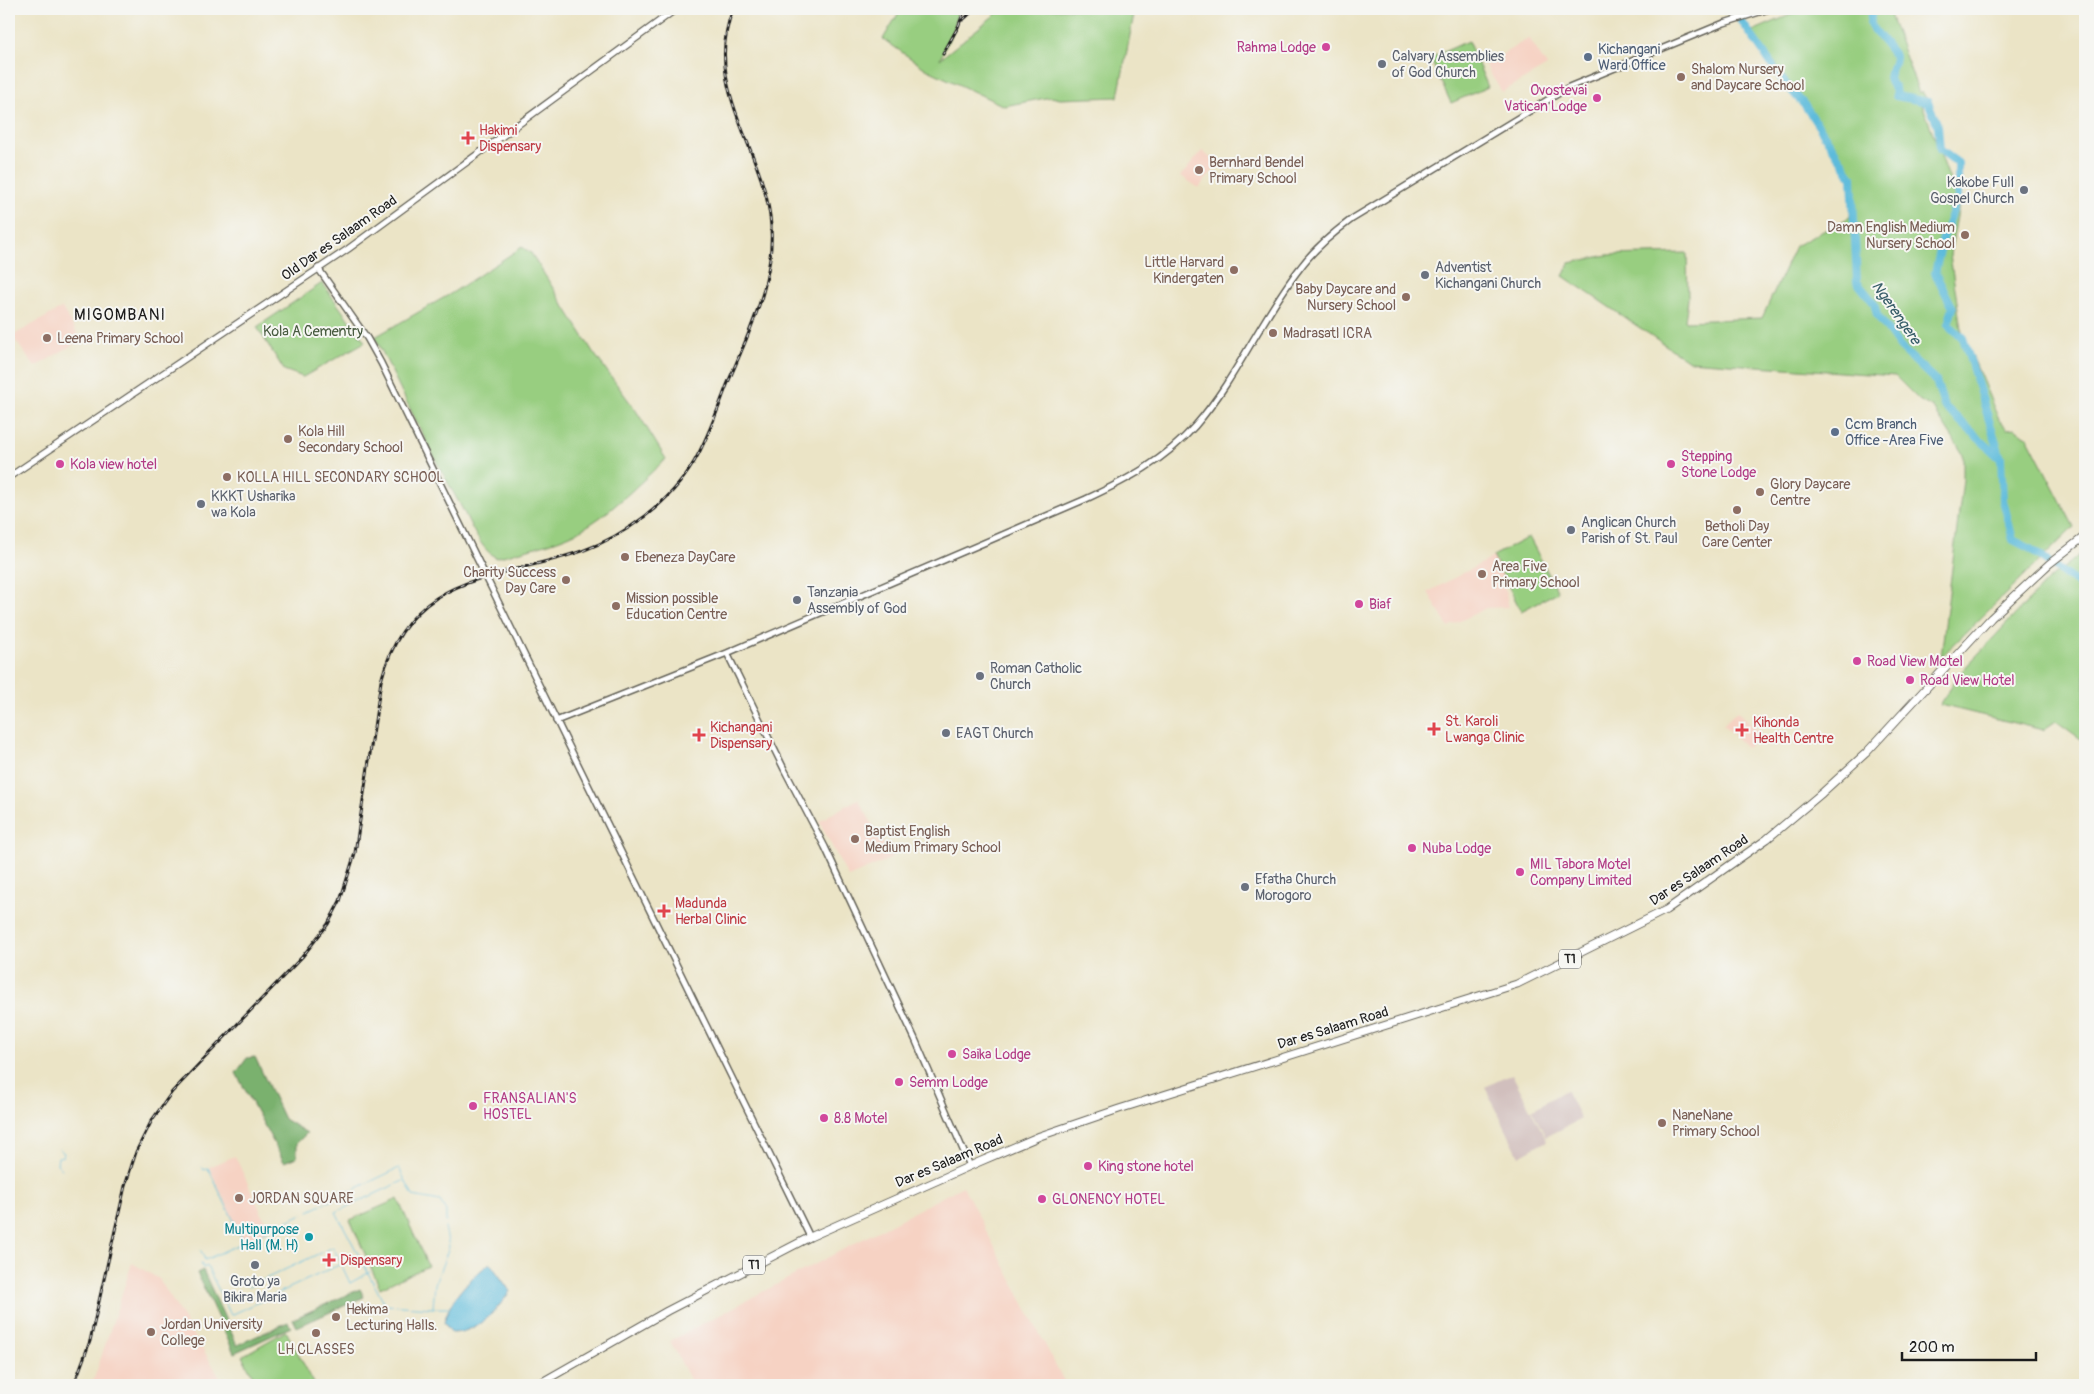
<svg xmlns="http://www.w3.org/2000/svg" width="2094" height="1394" font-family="Pangolin,sans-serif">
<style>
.built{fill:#f6d2c3}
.industrial{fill:#d1bfbd}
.green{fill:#98ce80;stroke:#5a754e}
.forest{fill:#7ab16e;stroke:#4b6645}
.water{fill:#5dbbdb;stroke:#3c6c7c}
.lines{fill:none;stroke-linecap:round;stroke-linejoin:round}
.stream{stroke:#5dbbdb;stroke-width:1}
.river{stroke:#5dbbdb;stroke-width:8}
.tertiary-casing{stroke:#646258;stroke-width:8}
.secondary-casing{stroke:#646258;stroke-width:8}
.trunk-casing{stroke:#646258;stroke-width:9}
.tertiary{stroke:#fff;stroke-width:5}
.secondary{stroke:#fff;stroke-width:5.5}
.trunk{stroke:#fff;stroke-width:7}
.rail-casing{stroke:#1c1c1c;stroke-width:3}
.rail{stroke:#f6f6f2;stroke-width:1;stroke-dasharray:4;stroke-linecap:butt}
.hotel-dot{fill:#d1479c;stroke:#f6f6f2;stroke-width:2}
.service-dot{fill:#5c6f8a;stroke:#f6f6f2;stroke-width:2}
.worship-dot{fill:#6b7280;stroke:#f6f6f2;stroke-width:2}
.education-dot{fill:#8d6e63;stroke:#f6f6f2;stroke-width:2}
.health-dot{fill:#e0444e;stroke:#f6f6f2;stroke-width:2}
.culture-dot{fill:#0f9aa8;stroke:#f6f6f2;stroke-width:2}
.labels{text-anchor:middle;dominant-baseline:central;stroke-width:4;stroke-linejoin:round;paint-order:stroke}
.shield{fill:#f6f6f2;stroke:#5d5d5c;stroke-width:1}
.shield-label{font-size:12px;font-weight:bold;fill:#1c1c1c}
.hotel-label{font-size:14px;fill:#b23c85;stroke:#f6f6f2;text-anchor:start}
.service-label{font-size:14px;fill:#4e5e75;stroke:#f6f6f2;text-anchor:start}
.worship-label{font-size:14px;fill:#5b616d;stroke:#f6f6f2;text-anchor:start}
.education-label{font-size:14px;fill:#785e54;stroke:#f6f6f2;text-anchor:start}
.health-label{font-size:14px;fill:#be3a42;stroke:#f6f6f2;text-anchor:start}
.street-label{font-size:14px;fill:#1c1c1c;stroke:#f6f6f2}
.park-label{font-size:14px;fill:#475a3f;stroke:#f6f6f2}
.culture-label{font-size:14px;fill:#0d838f;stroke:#f6f6f2;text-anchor:end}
.water-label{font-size:15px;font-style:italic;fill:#365c68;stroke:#f6f6f2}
.quarter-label{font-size:16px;letter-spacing:1px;fill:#1c1c1c;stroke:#f6f6f2}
</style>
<rect width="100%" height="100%" fill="#f6f6f2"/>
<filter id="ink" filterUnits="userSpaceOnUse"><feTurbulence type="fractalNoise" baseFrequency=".02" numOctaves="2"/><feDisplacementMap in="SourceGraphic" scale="10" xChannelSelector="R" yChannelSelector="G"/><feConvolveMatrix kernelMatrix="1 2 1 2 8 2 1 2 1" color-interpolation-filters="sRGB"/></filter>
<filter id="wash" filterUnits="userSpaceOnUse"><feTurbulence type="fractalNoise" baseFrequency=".0096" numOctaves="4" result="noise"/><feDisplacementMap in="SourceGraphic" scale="20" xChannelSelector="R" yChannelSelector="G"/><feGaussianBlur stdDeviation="1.12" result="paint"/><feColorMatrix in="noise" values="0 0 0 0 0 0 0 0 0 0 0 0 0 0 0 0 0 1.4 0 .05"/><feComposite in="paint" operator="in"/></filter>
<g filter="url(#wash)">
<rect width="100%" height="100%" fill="#ebe4c6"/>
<!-- built -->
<path class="built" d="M1529,38L1547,66L1502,92L1485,65Z
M1202,151L1218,164L1199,188L1181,176Z
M62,308L81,340L35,367L12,336Z
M1497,555L1509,607L1486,608L1448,627L1428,592Z
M1737,711L1761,734L1747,748L1723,725Z
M858,799L892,858L848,877L819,821Z
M235,1156L269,1229L244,1241L209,1167Z
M963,1186L1066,1385H693L670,1341Z
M132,1263L159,1279L225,1385H92Z"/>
<!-- industrial -->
<path class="industrial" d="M1512,1074L1547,1141L1519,1156L1485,1087Z
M1566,1090L1581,1119L1546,1137L1532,1110Z"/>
<!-- green -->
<path class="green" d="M901,9H958L954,28L940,59L1002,9H1135L1118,97L1060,99L1051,97L1004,106L926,69L883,39Z
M1804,9H1888L1919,93L1922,91L1926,98L1921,101L1959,205L1950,255L1961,329L1999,420L2007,429L2015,428L2028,438L2074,527L1941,657L1963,480V454L1933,408L1919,400L1895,376L1689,361L1563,276L1570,263L1607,255L1687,253L1688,299L1685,321L1762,318L1795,246L1850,217L1852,177L1776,64L1750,32Z
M1468,41L1488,87L1451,103L1430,58Z
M522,247L531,253L593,352L637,412L666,459C638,484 610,515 577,532C552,544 523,550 496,558C479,547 471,525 462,508C430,452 403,394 375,337L452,293Z
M322,283L365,342L303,377L284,370L257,327Z
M1529,537L1558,592L1521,611L1493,556Z
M2085,551V742L2056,721L2043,730L1940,705L1961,672L2048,580Z
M398,1199L428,1266L380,1288L350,1220Z
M286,1331L315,1385H258L242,1356Z"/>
<!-- forest -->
<path class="forest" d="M255,1057L284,1119L307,1133L297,1143V1157L284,1162L236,1073L247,1058Z
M203,1270L237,1345L288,1322L291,1327L234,1353L197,1273Z
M360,1289L364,1297L297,1327L293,1319Z"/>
<!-- water -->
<path class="water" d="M490,1263L510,1291C498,1310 476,1333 452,1333L444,1323C450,1297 470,1279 490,1263Z"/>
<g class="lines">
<!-- stream -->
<path class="stream" d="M59,1149L64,1153L63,1156L58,1157L57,1164L62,1169
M202,1167L204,1170L208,1168L244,1242
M400,1170L413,1196L440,1201L446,1211V1222
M403,1181L336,1212L385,1305L433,1308
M309,1211L399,1168
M445,1227L449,1247L435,1284L433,1308H448
M262,1233L302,1214
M257,1236L258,1235
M201,1251L205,1260L253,1238
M201,1263L203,1268L207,1266L231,1315L341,1264L350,1283L370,1272
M248,1287L333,1247L341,1263"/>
<!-- river -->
<path class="river" d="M1733,9L1784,82L1806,107L1852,177L1857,282L1874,303L1877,315L1900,347L1936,381L1944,406L2001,459L2003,500L2013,540L2029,548L2081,586L2085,597
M1872,9L1870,24L1895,56C1895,70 1882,76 1895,88L1896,96L1928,102L1938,126L1940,150L1958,163V197L1942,241L1935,273L1953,308L1948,324L1963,338L2001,458"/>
</g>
</g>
<g filter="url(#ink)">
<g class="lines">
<!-- tertiary casing -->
<g class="tertiary-casing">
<path id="tertiary" d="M318,268L367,338L381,363L810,1237
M727,653L784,769L825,847L915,1039L970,1166
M556,721L727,653L1086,499C1127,480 1165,460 1195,426C1237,378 1261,318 1300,268C1314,249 1333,233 1352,219L1569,87L1724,23L1769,9"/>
</g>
<!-- secondary casing -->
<g class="secondary-casing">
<path id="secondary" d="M9,477L348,249L676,9"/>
</g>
<!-- trunk casing -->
<g class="trunk-casing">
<path id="trunk" d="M537,1385L667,1311L810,1237L979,1162L1040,1136L1119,1109L1517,984L1666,910L1767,839L1822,793L1866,753L1991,618L2049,564L2085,536"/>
</g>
<!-- tertiary -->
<use href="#tertiary" class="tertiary"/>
<!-- secondary -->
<use href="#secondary" class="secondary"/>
<!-- trunk -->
<use href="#trunk" class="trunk"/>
<!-- rail casing -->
<g class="rail-casing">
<path id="rail" d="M963,20L975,9
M943,54L958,27L965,9
M74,1385L90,1341L125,1186L136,1152L152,1120L172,1092L302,957L328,924L340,901L355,853L381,681C410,571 494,581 582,551C626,535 670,503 694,462C708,438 717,411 727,385C749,332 778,276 770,216C760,144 703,85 733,9"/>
</g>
<!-- rail -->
<use href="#rail" class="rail"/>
</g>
</g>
<!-- markers -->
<g class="hotel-dot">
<circle cx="1326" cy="47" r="5"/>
<circle cx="1597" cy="98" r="5"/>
<circle cx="60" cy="464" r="5"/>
<circle cx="1671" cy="464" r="5"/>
<circle cx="1359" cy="604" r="5"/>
<circle cx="1857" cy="661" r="5"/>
<circle cx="1910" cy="680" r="5"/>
<circle cx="1412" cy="848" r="5"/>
<circle cx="1520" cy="872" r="5"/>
<circle cx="952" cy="1054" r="5"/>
<circle cx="899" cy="1082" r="5"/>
<circle cx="473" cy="1106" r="5"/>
<circle cx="824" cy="1118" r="5"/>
<circle cx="1088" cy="1166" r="5"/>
<circle cx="1042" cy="1199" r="5"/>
</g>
<g class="service-dot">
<circle cx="1588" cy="57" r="5"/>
<circle cx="1835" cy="432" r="5"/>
</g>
<g class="worship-dot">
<circle cx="1382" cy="64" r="5"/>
<circle cx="2024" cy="190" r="5"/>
<circle cx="1425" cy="275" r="5"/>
<circle cx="201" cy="504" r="5"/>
<circle cx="1571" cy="530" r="5"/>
<circle cx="797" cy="600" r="5"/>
<circle cx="980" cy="676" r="5"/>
<circle cx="946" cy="733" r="5"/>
<circle cx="1245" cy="887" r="5"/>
<circle cx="255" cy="1265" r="5"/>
</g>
<g class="education-dot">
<circle cx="1681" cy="77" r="5"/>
<circle cx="1199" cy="170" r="5"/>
<circle cx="1965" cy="235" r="5"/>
<circle cx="1234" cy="270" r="5"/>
<circle cx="1406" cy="297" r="5"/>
<circle cx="1273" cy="333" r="5"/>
<circle cx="47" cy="338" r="5"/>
<circle cx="288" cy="439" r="5"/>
<circle cx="227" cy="477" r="5"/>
<circle cx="1760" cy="492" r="5"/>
<circle cx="1737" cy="510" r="5"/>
<circle cx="625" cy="557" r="5"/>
<circle cx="1482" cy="574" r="5"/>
<circle cx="566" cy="580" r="5"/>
<circle cx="616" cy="606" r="5"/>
<circle cx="855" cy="839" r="5"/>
<circle cx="1662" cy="1123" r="5"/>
<circle cx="239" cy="1198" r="5"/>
<circle cx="336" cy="1317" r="5"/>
<circle cx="151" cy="1332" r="5"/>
<circle cx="316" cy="1333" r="5"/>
</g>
<g class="health-dot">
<path d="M465.5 130.5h5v5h5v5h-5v5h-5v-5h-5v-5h5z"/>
<path d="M1431.5 721.5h5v5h5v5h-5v5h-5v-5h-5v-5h5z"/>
<path d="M1739.5 722.5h5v5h5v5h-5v5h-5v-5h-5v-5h5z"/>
<path d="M696.5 727.5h5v5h5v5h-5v5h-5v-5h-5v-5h5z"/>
<path d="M661.5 903.5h5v5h5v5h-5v5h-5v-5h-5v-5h5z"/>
<path d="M326.5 1252.5h5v5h5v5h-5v5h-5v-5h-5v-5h5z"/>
</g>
<circle class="culture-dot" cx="309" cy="1237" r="5"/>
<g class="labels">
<!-- shield labels -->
<g class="shield">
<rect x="1559" y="949.5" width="22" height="19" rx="4"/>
<rect x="743" y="1255.5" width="22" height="19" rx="4"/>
</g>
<g class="shield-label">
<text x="1570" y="959">T1</text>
<text x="754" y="1265">T1</text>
</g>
<!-- hotel labels -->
<g class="hotel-label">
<text x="1316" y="47" text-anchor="end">Rahma Lodge</text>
<text x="1587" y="90" text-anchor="end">Ovostevai<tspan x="1587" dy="16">Vatican Lodge</tspan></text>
<text x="1681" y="456">Stepping<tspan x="1681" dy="16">Stone Lodge</tspan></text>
<text x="70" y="464">Kola view hotel</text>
<text x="1369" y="604">Biaf</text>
<text x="1867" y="661">Road View Motel</text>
<text x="1920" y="680">Road View Hotel</text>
<text x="1422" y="848">Nuba Lodge</text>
<text x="1530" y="864">MIL Tabora Motel<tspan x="1530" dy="16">Company Limited</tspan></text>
<text x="962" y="1054">Saika Lodge</text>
<text x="909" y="1082">Semm Lodge</text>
<text x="483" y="1098">FRANSALIAN'S<tspan x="483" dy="16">HOSTEL</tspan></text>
<text x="834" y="1118">8.8 Motel</text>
<text x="1098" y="1166">King stone hotel</text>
<text x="1052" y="1199">GLONENCY HOTEL</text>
</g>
<!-- service labels -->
<g class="service-label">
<text x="1598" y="49">Kichangani<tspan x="1598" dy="16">Ward Office</tspan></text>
<text x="1845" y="424">Ccm Branch<tspan x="1845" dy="16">Office -Area Five</tspan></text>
</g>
<!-- worship labels -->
<g class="worship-label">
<text x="1392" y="56">Calvary Assemblies<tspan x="1392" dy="16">of God Church</tspan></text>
<text x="2014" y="182" text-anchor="end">Kakobe Full<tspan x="2014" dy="16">Gospel Church</tspan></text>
<text x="1435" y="267">Adventist<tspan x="1435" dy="16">Kichangani Church</tspan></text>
<text x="211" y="496">KKKT Usharika<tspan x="211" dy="16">wa Kola</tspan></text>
<text x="1581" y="522">Anglican Church<tspan x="1581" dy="16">Parish of St. Paul</tspan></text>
<text x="807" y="592">Tanzania<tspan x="807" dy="16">Assembly of God</tspan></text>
<text x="990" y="668">Roman Catholic<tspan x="990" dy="16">Church</tspan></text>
<text x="956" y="733">EAGT Church</text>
<text x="1255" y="879">Efatha Church<tspan x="1255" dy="16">Morogoro</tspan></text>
<text x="255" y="1281" text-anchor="middle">Groto ya<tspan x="255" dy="16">Bikira Maria</tspan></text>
</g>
<!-- education labels -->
<g class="education-label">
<text x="1691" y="69">Shalom Nursery<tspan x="1691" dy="16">and Daycare School</tspan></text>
<text x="1209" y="162">Bernhard Bendel<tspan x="1209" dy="16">Primary School</tspan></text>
<text x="1955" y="227" text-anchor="end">Damn English Medium<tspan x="1955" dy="16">Nursery School</tspan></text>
<text x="1224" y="262" text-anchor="end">Little Harvard<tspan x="1224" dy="16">Kindergaten</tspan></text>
<text x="1396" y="289" text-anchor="end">Baby Daycare and<tspan x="1396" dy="16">Nursery School</tspan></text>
<text x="1283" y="333">Madrasatl ICRA</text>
<text x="57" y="338">Leena Primary School</text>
<text x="298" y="431">Kola Hill<tspan x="298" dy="16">Secondary School</tspan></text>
<text x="237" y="477">KOLLA HILL SECONDARY SCHOOL</text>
<text x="1770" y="484">Glory Daycare<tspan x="1770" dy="16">Centre</tspan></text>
<text x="1737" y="526" text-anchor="middle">Betholi Day<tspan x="1737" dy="16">Care Center</tspan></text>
<text x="635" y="557">Ebeneza DayCare</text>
<text x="1492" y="566">Area Five<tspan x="1492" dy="16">Primary School</tspan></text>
<text x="556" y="572" text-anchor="end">Charity Success<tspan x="556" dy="16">Day Care</tspan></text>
<text x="626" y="598">Mission possible<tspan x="626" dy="16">Education Centre</tspan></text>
<text x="865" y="831">Baptist English<tspan x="865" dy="16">Medium Primary School</tspan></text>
<text x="1672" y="1115">NaneNane<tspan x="1672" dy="16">Primary School</tspan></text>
<text x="249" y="1198">JORDAN SQUARE</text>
<text x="346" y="1309">Hekima<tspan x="346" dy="16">Lecturing Halls.</tspan></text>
<text x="161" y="1324">Jordan University<tspan x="161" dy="16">College</tspan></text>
<text x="316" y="1349" text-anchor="middle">LH CLASSES</text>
</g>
<!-- health labels -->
<g class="health-label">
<text x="479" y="130">Hakimi<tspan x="479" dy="16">Dispensary</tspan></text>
<text x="1445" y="721">St. Karoli<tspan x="1445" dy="16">Lwanga Clinic</tspan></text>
<text x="1753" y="722">Kihonda<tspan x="1753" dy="16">Health Centre</tspan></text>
<text x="710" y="727">Kichangani<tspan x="710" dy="16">Dispensary</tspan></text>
<text x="675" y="903">Madunda<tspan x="675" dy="16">Herbal Clinic</tspan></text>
<text x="340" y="1260">Dispensary</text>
</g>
<!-- street labels -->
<g class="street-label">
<text transform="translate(339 238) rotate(-35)">Old Dar es Salaam Road</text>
<text transform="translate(1699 870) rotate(-34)">Dar es Salaam Road</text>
<text transform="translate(1333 1028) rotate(-17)">Dar es Salaam Road</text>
<text transform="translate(949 1161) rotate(-23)">Dar es Salaam Road</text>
</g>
<!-- park labels -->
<g class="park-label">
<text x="313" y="331">Kola A Cementry</text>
</g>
<!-- culture labels -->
<g class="culture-label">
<text x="299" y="1229">Multipurpose<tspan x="299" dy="16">Hall (M. H)</tspan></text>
</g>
<!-- water labels -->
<g class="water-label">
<text transform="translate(1896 313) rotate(55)">Ngerengere</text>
</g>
<!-- quarter labels -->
<g class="quarter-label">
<text x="120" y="315">MIGOMBANI</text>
</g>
</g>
<!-- margin -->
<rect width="2094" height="1394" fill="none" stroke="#f6f6f2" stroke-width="30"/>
<!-- scale -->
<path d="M1902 1352v8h134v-8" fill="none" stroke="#1c1c1c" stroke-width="2.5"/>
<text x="1909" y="1352" font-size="15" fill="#1c1c1c" stroke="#f6f6f2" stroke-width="4" paint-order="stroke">200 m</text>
</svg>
